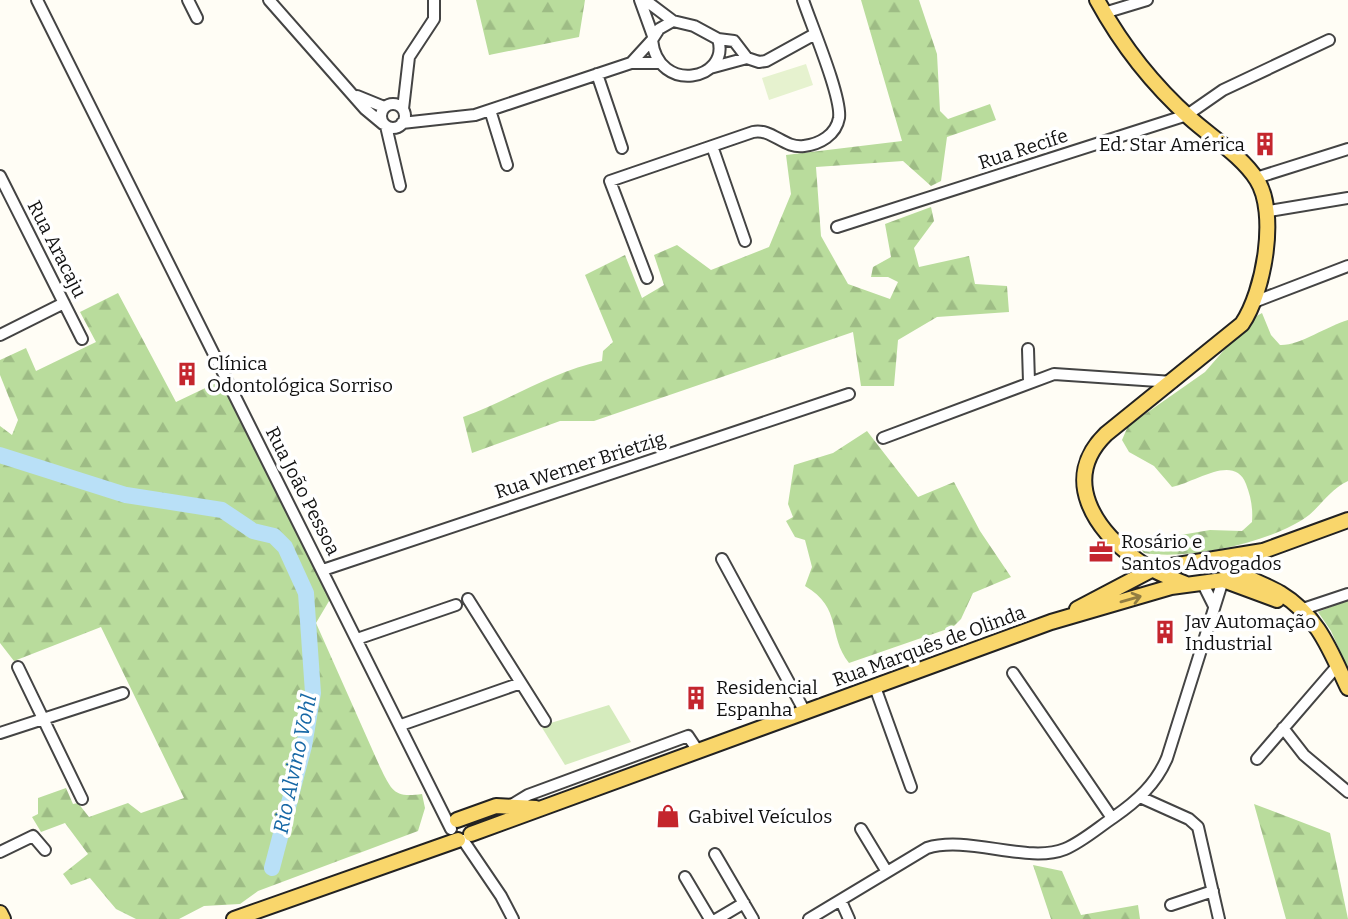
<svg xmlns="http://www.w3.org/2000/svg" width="1348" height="919" font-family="Bitter,serif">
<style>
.grass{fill:#d5ebbd}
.forest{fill:url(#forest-firs)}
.pitch{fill:#e6f2cf}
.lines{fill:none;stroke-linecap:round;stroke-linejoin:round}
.river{stroke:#b9e0f7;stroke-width:16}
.minor-casing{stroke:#444;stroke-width:14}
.major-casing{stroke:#222;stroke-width:18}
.minor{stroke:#fff;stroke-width:10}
.major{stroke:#f9d66b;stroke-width:14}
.oneway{stroke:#917d42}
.labels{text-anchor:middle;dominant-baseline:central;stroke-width:7;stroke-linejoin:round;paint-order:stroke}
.poi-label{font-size:19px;fill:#111;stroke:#fff;text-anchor:start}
.street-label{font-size:19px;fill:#111;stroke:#fff}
.water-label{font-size:21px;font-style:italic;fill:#1768a6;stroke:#fff}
</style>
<defs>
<pattern id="forest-firs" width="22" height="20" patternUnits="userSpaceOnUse" patternTransform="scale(1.75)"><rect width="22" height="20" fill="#b9dc9c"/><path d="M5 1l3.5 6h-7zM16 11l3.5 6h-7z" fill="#9ebc85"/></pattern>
</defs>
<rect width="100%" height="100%" fill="#fffdf5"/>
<!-- grass -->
<path class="grass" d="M609,705L631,742L565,765L541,726Z"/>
<!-- forest -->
<path class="forest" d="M476,0H585L579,37L489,55Z
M861,0H919L937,54L940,111L948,119L990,104L996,120L947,137L941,181L931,186L903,161L816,167L821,236L848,284L890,299L898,282L888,277H871L873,267L891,257L885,224L931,207L934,221L914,248L919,267L969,256L975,284L1007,286L1009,312L937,317L898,340L894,386H861L853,332L594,421H560L472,453L463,417C510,400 553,371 602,361L603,351L613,342L585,275L625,255L642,298L664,285L654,255L677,245L711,270L769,247L791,194L786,155L902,141Z
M118,293L176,402L220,381L332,596L316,623L380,767C392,791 394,798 422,794L425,808L418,831L258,891L240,904L204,906L179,919H136L116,909L90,878L71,885L63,874L88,854L65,823L41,832L32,817L38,814V798L66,788L73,804L78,803L89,817L128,803L141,813L184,798L101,627L14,661L0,643V426L12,435L18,420L0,375V360L26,348L36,371L96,342L80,312Z
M1262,313L1271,335L1280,345C1299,346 1327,326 1348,320V481C1328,490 1320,509 1302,520C1264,544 1188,560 1144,553L1138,545L1140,542L1210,530L1242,531L1252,522C1253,508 1251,497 1246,484C1234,453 1195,483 1172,487L1154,466L1129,452L1122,440L1128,426L1205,372L1251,319Z
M867,431L918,497L954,482L980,531L1011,577L973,593L961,619L953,627L849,663C827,635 843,608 805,586L812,567L805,540L795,537L786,521L793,517L788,504L794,465L833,453Z
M1348,600V669L1331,631L1318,612Z
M1254,804L1330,833L1348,919H1286Z
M1033,865L1062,871L1081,915L1138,905L1140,919H1051Z"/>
<!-- pitch -->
<path class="pitch" d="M806,64L813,85L769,100L762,78Z"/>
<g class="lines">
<!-- river -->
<path class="river" d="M0,455L126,495L222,510L253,531L274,536L285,547L306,593L313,693L304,746L272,868"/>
<!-- minor casing -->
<g class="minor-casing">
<path id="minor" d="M37,0L451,829
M188,0L197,18
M269,0L365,109L383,124
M640,0L653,36
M645,0L673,21
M1104,13L1147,0
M673,21L694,26L718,39C731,80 658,95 652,40L659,29Z
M718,39L734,41L747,58
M631,63L652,40
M710,68L747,58L759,62L766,61L815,34
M597,74L622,148
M357,96L384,107
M381 116a12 12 0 1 1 24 0a12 12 0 1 1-24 0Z
M403,109L409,57L434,19V0
M490,110L507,165
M402,123L475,115L631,63H660
M386,126L400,186
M712,146L745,241
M0,176L82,339
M1256,178L1348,149
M1269,211L1348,198
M837,227L1187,115L1223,90L1329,40
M647,278L610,181L753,132C772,128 784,149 804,146C820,144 836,135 839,118C842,97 811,24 803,0
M1254,302L1348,266
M0,335L64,303
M1028,349L1029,382
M883,438L1054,374L1173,382
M722,559L805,712
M323,570L849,394
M1203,584L1214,606
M468,599L545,721
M1303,609L1348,594
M357,639L456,605
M18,667L82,799
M1013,673L1112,818
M875,687L911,787
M401,725L521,683
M1283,728L1304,755L1348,792
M0,733L123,693
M1257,759L1338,665
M1140,797L1189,819L1198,827L1219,919
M510,806L528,795L688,736L698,751
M861,829L887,872
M463,840L501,896L513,919
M0,852L33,836L45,850
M715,854L753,919
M685,877L710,919
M841,901L849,919
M1171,905L1213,891
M717,919L744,903
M809,919L927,848C968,835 1028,864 1065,849C1082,842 1099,827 1114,817C1137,801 1156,784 1167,758L1223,580"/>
</g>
<!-- major casing -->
<g class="major-casing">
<path id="major" d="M1097,0C1121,44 1152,84 1190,118C1211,137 1242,156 1257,180C1278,213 1264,292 1242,324L1106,434C1060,479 1095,530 1137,560C1152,571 1169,577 1186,584
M1231,569C1246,578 1264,584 1280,593C1318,616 1330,650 1348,688
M1223,580L1277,600
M1077,609L1153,569L1263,551L1348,520
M457,820L496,806L536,808
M471,834L1051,622L1171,587L1223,580L1263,551
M0,913L3,919
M234,919L458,840"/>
</g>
<!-- minor -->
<use href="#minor" class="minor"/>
<!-- major -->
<use href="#major" class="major"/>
</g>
<!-- one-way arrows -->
<defs><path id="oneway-shaft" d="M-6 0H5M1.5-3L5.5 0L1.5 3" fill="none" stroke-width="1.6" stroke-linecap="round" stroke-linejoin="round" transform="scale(1.75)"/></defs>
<use class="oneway" href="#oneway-shaft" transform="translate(1131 599) rotate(-16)"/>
<!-- icons -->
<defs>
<g id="building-bare" transform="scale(1.89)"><path d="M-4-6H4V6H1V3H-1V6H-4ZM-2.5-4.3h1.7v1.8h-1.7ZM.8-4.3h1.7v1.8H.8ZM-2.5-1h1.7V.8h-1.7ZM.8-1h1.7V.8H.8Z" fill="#c4262e" stroke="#fff" stroke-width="2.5" paint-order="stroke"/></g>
<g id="office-bare" transform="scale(1.89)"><path d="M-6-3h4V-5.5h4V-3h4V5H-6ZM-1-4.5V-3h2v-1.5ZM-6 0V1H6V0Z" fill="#c4262e" stroke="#fff" stroke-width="2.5" paint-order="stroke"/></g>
<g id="shop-bare" transform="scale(1.89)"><path d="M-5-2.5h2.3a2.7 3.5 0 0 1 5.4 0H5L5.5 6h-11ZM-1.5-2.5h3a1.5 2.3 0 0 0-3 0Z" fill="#c4262e" stroke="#fff" stroke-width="2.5" paint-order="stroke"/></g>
</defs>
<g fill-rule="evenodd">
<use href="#building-bare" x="1265" y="144"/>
<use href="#building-bare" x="187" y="374"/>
<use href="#office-bare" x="1101" y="552"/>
<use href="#building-bare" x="1165" y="632"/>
<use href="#building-bare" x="696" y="698"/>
<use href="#shop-bare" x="668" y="816"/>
</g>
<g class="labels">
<!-- poi labels -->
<g class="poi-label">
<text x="1245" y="144" text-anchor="end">Ed. Star América</text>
<text x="207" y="363">Clínica<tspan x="207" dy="22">Odontológica Sorriso</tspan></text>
<text x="1121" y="541">Rosário e<tspan x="1121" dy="22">Santos Advogados</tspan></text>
<text x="1185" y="621">Jav Automação<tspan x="1185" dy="22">Industrial</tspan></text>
<text x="716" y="687">Residencial<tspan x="716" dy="22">Espanha</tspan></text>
<text x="688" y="816">Gabivel Veículos</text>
</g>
<!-- street labels -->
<g class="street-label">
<text transform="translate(1023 149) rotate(-18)">Rua Recife</text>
<text transform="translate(57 249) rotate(63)">Rua Aracaju</text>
<text transform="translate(580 465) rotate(-18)">Rua Werner Brietzig</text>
<text transform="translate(303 491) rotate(63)">Rua João Pessoa</text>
<text transform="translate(929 646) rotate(-20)">Rua Marquês de Olinda</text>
</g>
<!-- water labels -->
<g class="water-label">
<text transform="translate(295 764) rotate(-78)">Rio Alvino Vohl</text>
</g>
</g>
</svg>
